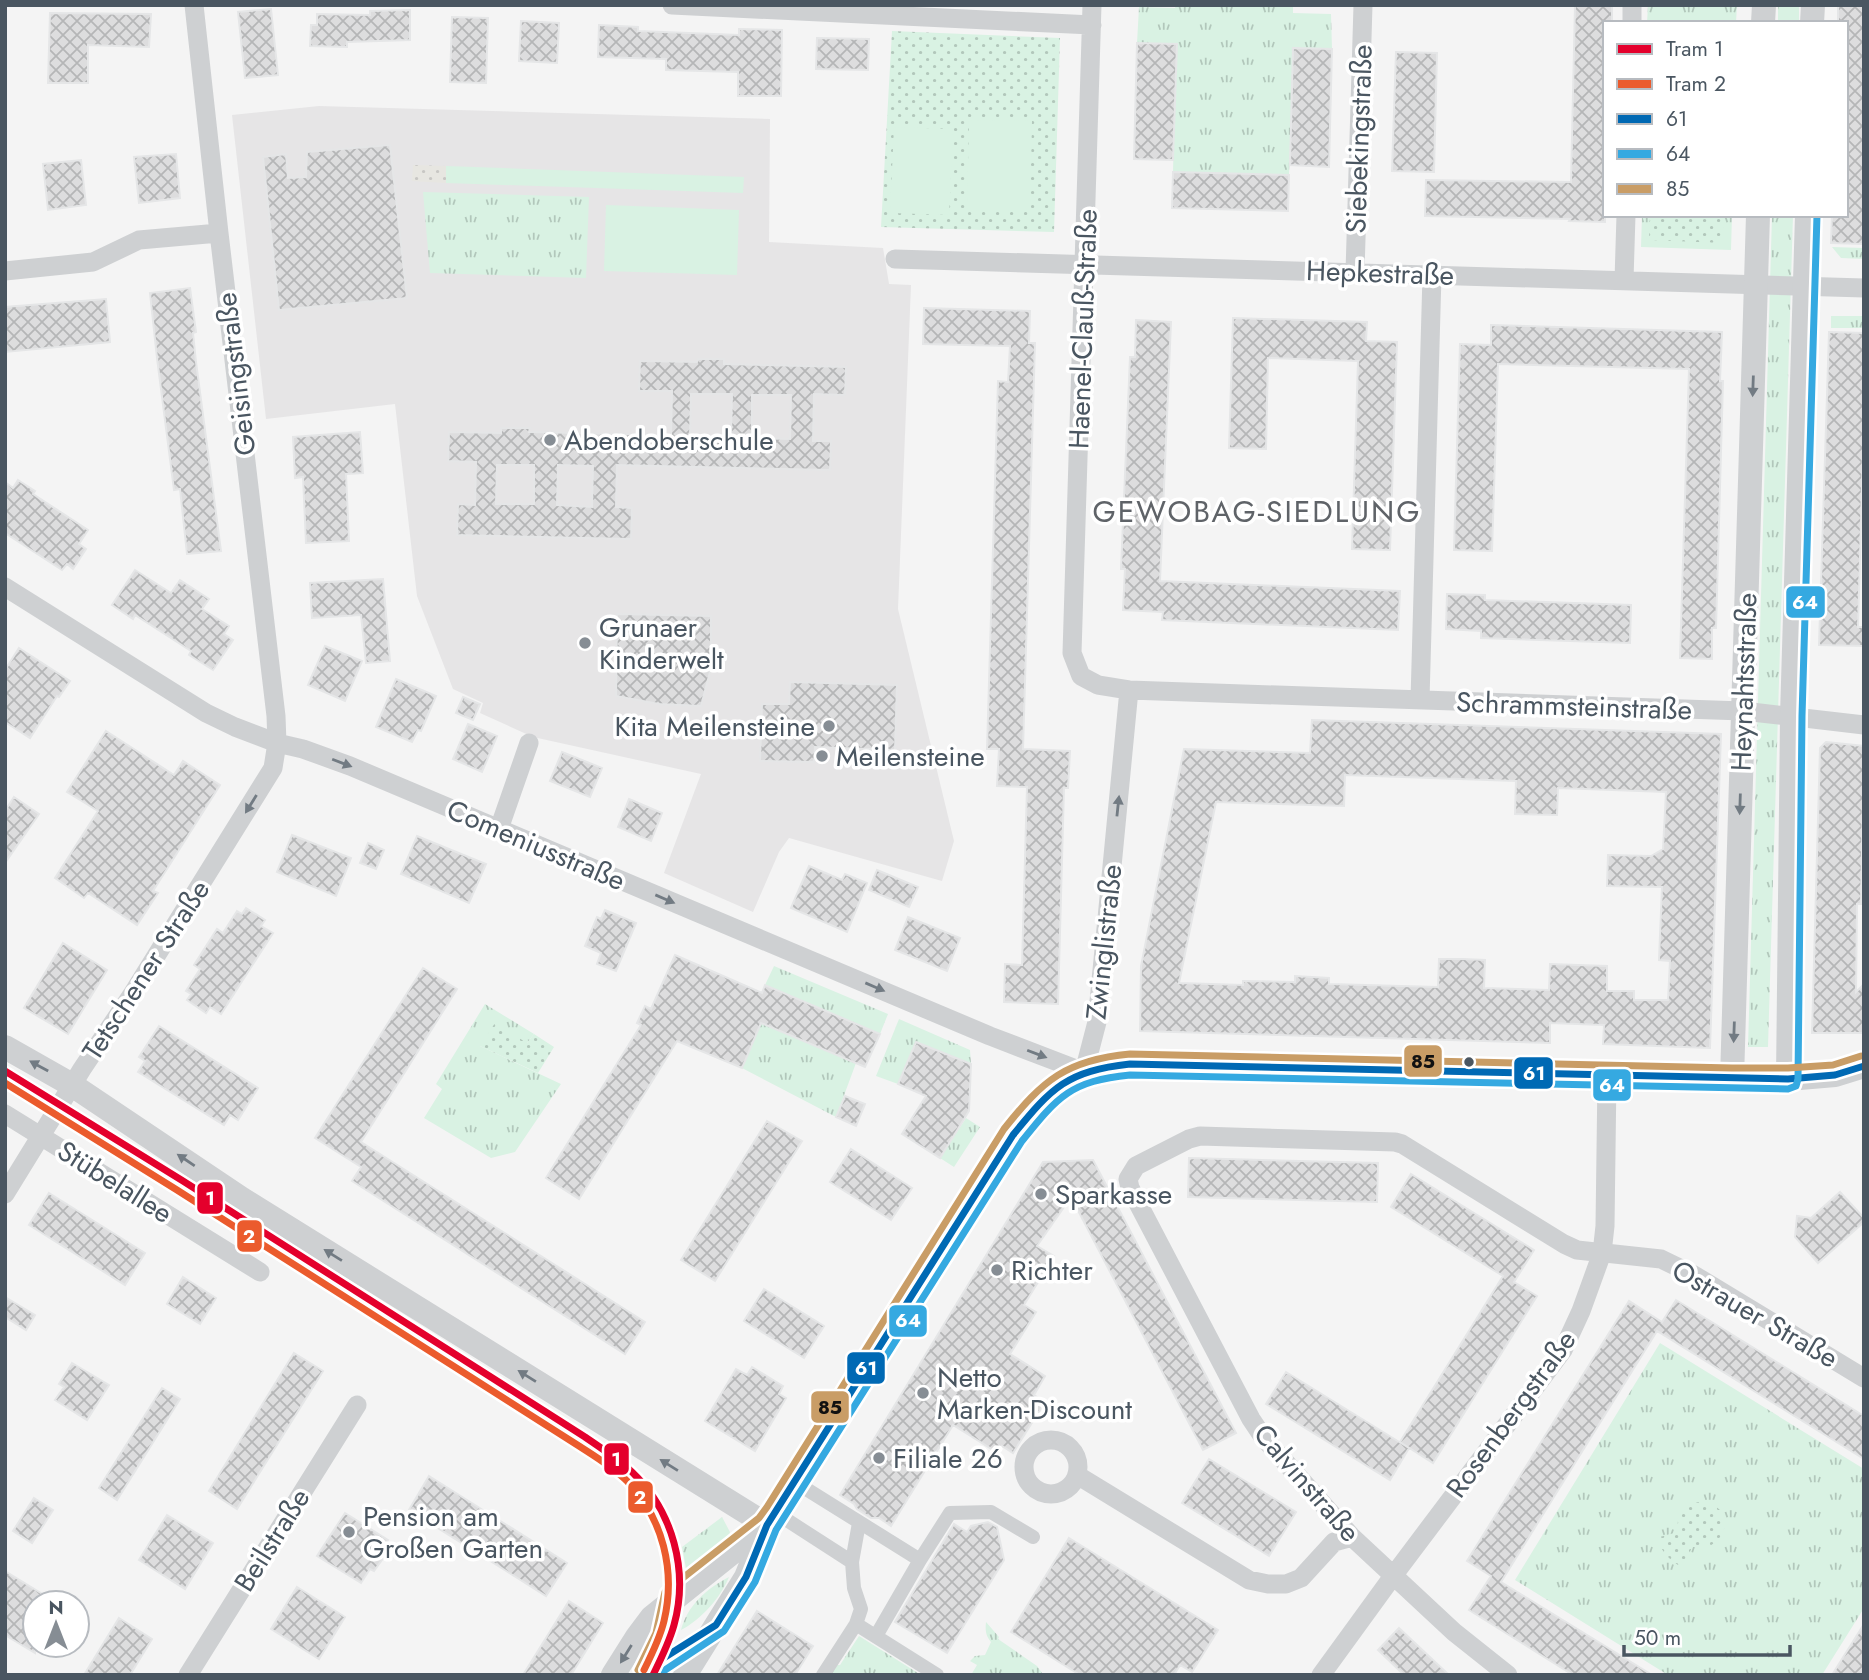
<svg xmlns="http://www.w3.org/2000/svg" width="1869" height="1680" font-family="Jost,sans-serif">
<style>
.education{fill:#e6e5e6}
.grass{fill:url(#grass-tufts)}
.sand{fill:url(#sand-dots)}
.park{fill:url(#park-dots)}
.garden{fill:#d9f2e3}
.building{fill:url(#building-cross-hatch);stroke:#e5e6e7;stroke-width:2;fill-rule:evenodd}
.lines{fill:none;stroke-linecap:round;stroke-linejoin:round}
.pedestrian{stroke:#ced0d2;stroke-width:14}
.minor{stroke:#ced0d2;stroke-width:19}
.tertiary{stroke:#ced0d2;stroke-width:24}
.bus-1-casing{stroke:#fff;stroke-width:12}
.bus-2-casing{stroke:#fff;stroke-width:12}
.bus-3-casing{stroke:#fff;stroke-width:12}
.bus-1{stroke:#0069b4;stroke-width:7}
.bus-2{stroke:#35a9e1;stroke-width:7}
.bus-3{stroke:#c99d66;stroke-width:7}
.tram-1-casing{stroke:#fff;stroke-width:12}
.tram-2-casing{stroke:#fff;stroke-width:12}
.tram-1{stroke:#e4002c;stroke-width:7}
.tram-2{stroke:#eb5b2d;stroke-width:7}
.oneway{fill:#727b83}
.poi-dot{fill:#868d94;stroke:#fff;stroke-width:2.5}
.bus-dot{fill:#4a5661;stroke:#fff;stroke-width:2.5}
.labels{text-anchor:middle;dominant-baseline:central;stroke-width:7;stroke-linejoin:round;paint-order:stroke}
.street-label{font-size:28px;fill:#4a5661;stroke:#fff}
.poi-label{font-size:28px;fill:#4a5661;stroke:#fff;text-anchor:start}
.neighbourhood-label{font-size:30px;letter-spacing:2px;fill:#5f6368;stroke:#fff}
.line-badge{stroke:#fff;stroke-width:2.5}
.badge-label{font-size:19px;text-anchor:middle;font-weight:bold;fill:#fff}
.pale-badge-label{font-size:19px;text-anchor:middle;font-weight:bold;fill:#111}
</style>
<defs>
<pattern id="grass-tufts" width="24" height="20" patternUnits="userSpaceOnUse" patternTransform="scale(1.75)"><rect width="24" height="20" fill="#d9f2e3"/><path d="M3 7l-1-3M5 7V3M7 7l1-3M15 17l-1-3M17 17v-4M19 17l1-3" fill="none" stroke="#b2c7bb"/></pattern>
<pattern id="sand-dots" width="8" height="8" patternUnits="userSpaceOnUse" patternTransform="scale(1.75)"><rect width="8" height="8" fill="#e7e6e1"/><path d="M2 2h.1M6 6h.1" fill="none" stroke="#c8c7c4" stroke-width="1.8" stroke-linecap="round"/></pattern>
<pattern id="park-dots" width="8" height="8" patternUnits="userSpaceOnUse" patternTransform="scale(1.75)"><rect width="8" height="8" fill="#d9f2e3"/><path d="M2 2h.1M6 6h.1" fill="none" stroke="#b2c7bb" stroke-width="1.8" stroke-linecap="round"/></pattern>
<pattern id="building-cross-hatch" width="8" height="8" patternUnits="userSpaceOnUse" patternTransform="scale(1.75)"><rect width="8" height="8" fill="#ddddde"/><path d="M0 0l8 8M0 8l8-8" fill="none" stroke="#b5b6b7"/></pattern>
</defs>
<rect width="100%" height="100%" fill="#f4f4f4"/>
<!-- education -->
<path class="education" d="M319,106L770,119L769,242L883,248L889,284L911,285L898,609L954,841L942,881L789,838L779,852L753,912L664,873L701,774L533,737L480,713L483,703L453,689L417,596L395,404L266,419L232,115Z"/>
<!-- grass -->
<path class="grass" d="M1176,5H1293V13L1331,14L1332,49L1293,48L1289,175L1173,172L1176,45L1137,43L1139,7L1175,8Z
M1648,5H1737L1736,23H1647Z
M1778,5H1799V23H1778Z
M423,192L589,197L586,278L430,273Z
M1642,215H1732L1731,250L1641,247Z
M1772,215H1793L1768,1047H1748Z
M1832,247L1864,248V259L1841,258Z
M1831,316H1864V328H1831Z
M774,966L888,1014L880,1034L765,985Z
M485,1004L534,1034L527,1043L480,1046L561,1084L515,1152L491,1158L424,1118L442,1089L436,1084Z
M899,1019L970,1050L971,1064L916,1042L898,1084L876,1076Z
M760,1023L856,1063L836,1117L742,1068Z
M966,1118L980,1127L954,1167L940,1158Z
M1660,1343L1864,1469V1608L1822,1675H1668L1515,1580Z
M722,1517L730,1532L729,1536L690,1569L686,1568L682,1547Z
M729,1577C721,1597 701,1620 681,1630C688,1605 706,1589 729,1577Z
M986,1622L999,1637L998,1639L1037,1666L1042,1673L1041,1675H971L977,1665L970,1661L975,1656L985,1655L991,1642C986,1636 985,1631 986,1622Z
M859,1636L921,1675H830L836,1665H840Z"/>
<!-- sand -->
<path class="sand" d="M413,165L446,166V183L412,181Z"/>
<!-- park -->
<path class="park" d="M892,31L1060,38L1054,232L881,227Z
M1650,215H1724L1723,243L1649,240Z
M495,1023L527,1043L534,1034L554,1047L538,1073L480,1046Z
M1706,1501C1710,1504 1716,1506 1720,1510C1732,1524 1720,1545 1703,1548C1702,1548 1693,1547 1692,1547L1683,1568C1669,1560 1663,1553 1656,1538L1678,1532C1676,1510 1685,1503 1706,1501Z"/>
<!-- garden -->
<path class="garden" d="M969,120L1032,121L1030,211L967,210Z
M894,127L953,129L949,215L890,213Z
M446,166L744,177L743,193L446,183Z
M606,205L739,210L737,275L604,271Z"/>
<!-- building -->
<path class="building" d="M1575,5H1612V23H1605V222L1569,221L1570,219L1425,216L1426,180L1571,182Z
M1838,5H1864V244L1831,243L1832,215H1846V23H1838Z
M271,9L278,75L245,78L238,12Z
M410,10V40L347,42V47L310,46L311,25H317V14L370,15V11Z
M50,13L151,14L149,47L88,45V83H48Z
M452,17L488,18L486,83L450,82Z
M521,21L559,23L557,63L519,61Z
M599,25L638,27V31L739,35V29L782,30L781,96H738V72L666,70V59L598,57Z
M817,38L869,39L868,70L816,69Z
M1137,43L1177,44L1173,160L1134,159Z
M1293,48L1332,49L1329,167L1290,165Z
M1396,52L1437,53L1434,172L1392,171Z
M390,145L407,298L279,310L263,157L286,154L288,178L306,177L307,152Z
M176,154L180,198L139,203L134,157Z
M81,160L86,205L48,210L43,164Z
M1173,172L1289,175L1288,211L1172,208Z
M190,288L196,332L193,333L196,362L221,551L187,554L180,489L174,490L157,358L150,293Z
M106,299L110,342L5,352V307Z
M924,308L1030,311L1029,343H1035L1023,749L1070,751L1068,788H1064L1058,1004L1004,1002L1005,964L1022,965L1027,787L997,786L999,749H987L998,381L1008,382L1010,346L923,344Z
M1233,318L1367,322L1366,341L1397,342L1390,550L1352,549L1358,361L1268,358L1266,449L1229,448Z
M1136,320L1171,322L1160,581L1400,591L1398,630L1162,620L1163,612L1123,610L1125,569H1121L1130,357H1135Z
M1491,325L1722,332L1720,381H1723L1716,628H1712V659L1680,658L1689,369L1498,364L1492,551L1454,550L1460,344L1491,345Z
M1829,332L1864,333V417L1858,627H1864V646L1819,645Z
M698,359H724V364L846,367L845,395L814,394L813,441H831L830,470L617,465L616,507L632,508L631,539L457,535L458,504L475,505L476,462L448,461L449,432L501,433V428H530L529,432L671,435L672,391H639L640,361L697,362ZM691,394H732L731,436H690ZM752,395H791L790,439L752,438ZM497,465H534V504H496ZM558,465L593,466L592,507L557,505Z
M360,432L363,473L346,474L349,541L306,543L303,477L295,478L293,437Z
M18,480L35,491L33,494L88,530L79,544L86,549L73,569L67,564L62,570L5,533V482L13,488Z
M135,570L171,593L180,580L209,599L202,609L229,626L224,634L233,640L213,670L189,655L191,651L135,615L133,619L112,605Z
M383,579L390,661L366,663L361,615L312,618L310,583Z
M1447,594L1485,595V600L1631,605L1630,643L1481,638V631L1446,629Z
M617,614L711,616V668L701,706L659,704L616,696Z
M325,646L362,661L345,701L308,685Z
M19,648L70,681L59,697L57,696L30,738L5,722V670Z
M396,679L436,696L421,731L418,730L412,742L376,727Z
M790,682L897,685L895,750L815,747L814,762L760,761L762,704H789Z
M463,697L480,704L473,720L456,713Z
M1312,720L1721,734L1710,1048L1603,1044L1604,1025L1550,1023V1043L1140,1031L1141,966L1184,749L1310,753ZM1345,775L1516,781L1515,814L1557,815L1558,788L1666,792L1663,849L1651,856L1608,855L1607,886L1662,887L1659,960L1670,961L1668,1000H1634V991H1607V966L1550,964L1549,990L1484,988L1485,960L1463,959H1439L1438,987L1329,984V978L1295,976V982L1243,981V985L1179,983L1216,802L1344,806Z
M468,724L497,736L482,772L453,759Z
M106,731L174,775L183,761L220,785L153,891L158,893L137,925L88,893L84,898L55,878L98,811L67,792Z
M1826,742L1864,746L1861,904H1857L1856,992L1864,984V1033H1812L1820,748Z
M562,752L602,768L590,797L550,781Z
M14,797L39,814L5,863V811Z
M629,799L662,813L651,841L618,827Z
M292,835L351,858L336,896L277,872Z
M417,836L486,864L469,903L401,874Z
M368,843L384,850L376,869L360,863Z
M809,866L842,880L845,874L867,883L847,932L791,908Z
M877,870L918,887L909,907L869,890Z
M246,908L265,920L261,926L273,933L221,1014L210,1007L206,1013L187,1000L191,994L186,991L200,969L194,965L217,929L223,933L237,911L242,914Z
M605,910L636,923L616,971L597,964L601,953L585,946L597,917L601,919Z
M908,917L960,938L947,971L895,950Z
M63,943L107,970L68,1034L24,1008Z
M675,955L762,993L765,985L880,1034L865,1067L761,1023L742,1068L677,1041L579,1199L546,1178L641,1025L637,1023L645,1006L651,1009Z
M423,968L457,989L361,1142L645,1322L625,1354L352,1181L361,1167L315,1138Z
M159,1026L258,1088L238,1120L230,1115L224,1125L138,1072L145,1061L139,1057Z
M916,1042L971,1064L969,1111L940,1158L902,1134L926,1096L898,1084Z
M845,1096L865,1104L856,1126L836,1117Z
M767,1121L802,1141L715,1281L681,1260Z
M851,1149L912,1188L891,1220L830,1182Z
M1189,1158L1378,1163L1377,1202L1188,1197Z
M1093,1160L1236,1433L1203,1450L1071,1197L1037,1246L1054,1256L1024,1305L1036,1312L1010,1354L1045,1376L1034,1395L1045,1402L1013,1453L1002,1446L998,1453L953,1425L891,1526L879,1518H871L857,1509L854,1504L840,1495L1043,1162Z
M1411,1174L1534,1250L1514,1282L1537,1296L1433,1463L1400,1442L1503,1276L1391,1207Z
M1840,1192L1864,1218V1222L1818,1263L1795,1237L1797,1216L1811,1218Z
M49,1193L145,1253L125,1285L29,1225Z
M183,1277L216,1298L200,1324L167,1304Z
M764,1289L824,1326L804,1358L744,1321Z
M5,1297L35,1315L26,1330L5,1317Z
M1676,1300L1864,1416V1459L1657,1331L1501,1582L1652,1675H1573L1469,1610L1491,1576L1467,1561L1629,1301L1662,1322Z
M294,1353L323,1371L237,1509L209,1491Z
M72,1363L109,1385L87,1420L55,1400L64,1387L59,1384Z
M752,1367L783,1386L779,1394L786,1398L755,1451L705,1421L736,1369L747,1375Z
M1286,1372L1409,1448L1390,1480L1266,1404Z
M162,1388L180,1399L117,1500L99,1488Z
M1209,1459L1296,1512L1269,1556L1182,1503Z
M429,1476L567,1563L546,1596L409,1510Z
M34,1498L53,1510L32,1543L13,1531Z
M345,1513L388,1540L379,1554L384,1557L374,1571L370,1569L361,1583L317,1556Z
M167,1515L213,1543L185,1589L139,1560Z
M988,1522L997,1527L1004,1560L947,1653L895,1622L954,1524L967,1532L971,1526Z
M1069,1538L1218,1630L1192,1672L1180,1665L1174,1675H1080L1011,1632Z
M5,1571L57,1603H35V1653L5,1635Z
M297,1587L345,1617L319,1659L271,1629Z
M569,1601L603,1623L571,1675H523Z
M757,1611L813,1646L795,1675H717Z
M119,1618L152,1639L130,1675H84Z
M1864,1624V1675H1832Z
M1399,1628L1449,1675H1404L1378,1650Z"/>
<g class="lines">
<!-- pedestrian -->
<path class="pedestrian" d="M795,1482L920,1560L950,1513L991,1512L1033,1537
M776,1513L852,1562L854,1588L861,1609L856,1624L823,1675
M852,1562L859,1523
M856,1624L937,1675
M876,1636L920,1560"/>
<!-- minor -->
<path class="minor" d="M672,5L1092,25
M1092,5L1072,653L1081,676L1098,685L1129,690L1743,711L1864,725
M1632,23V5
M895,259L1864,288
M5,271L93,262L139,240L219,233
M1355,272L1363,5
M1624,280L1626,215
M5,587L206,713L235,727L277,743L303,749L350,766L990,1036L1084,1072L1097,1022L1129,690
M1420,700L1432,275
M499,829L529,743
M5,1114L260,1272
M5,1194L82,1069L133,993L273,768L277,743L276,716L219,233L194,5
M1024 1467a27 27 0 1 1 54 0a27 27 0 1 1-54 0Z
M1077,1475L1249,1580L1268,1584H1286L1301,1578L1334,1542L1352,1537
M188,1675L357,1405
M1321,1675L1393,1576L1563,1350L1581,1311L1602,1253L1605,1226L1607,1076
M1508,1675L1454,1632L1352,1537L1263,1437L1251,1419L1130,1188L1128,1179L1136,1166L1189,1139L1200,1136L1395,1142L1402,1144L1564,1244L1577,1250L1661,1259L1694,1275L1864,1378"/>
<!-- tertiary -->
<path class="tertiary" d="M1763,23L1764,5
M1812,23L1813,5
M5,1047L72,1085L242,1199L767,1525
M1732,1079L1758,215
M1788,1079L1792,716L1807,215
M613,1675L637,1637L652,1617L763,1528
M685,1675L746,1577L767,1525L1013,1135C1051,1088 1066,1069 1130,1064L1403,1070L1732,1079H1788L1835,1075L1864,1066"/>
<!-- bus-1 casing -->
<g class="bus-1-casing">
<path id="bus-1" d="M647,1675L654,1664L716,1625L746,1577L767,1525L1013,1135C1052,1087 1067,1071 1130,1064L1788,1079L1835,1075L1864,1066"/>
</g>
<!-- bus-2 casing -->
<g class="bus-2-casing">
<path id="bus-2" d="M660,1675L662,1672L724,1631L755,1582L776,1530L1022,1141C1058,1096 1071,1081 1130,1075L1788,1089L1796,1086L1798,1079L1802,716L1817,215"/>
</g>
<!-- bus-3 casing -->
<g class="bus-3-casing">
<path id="bus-3" d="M638,1670L656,1633L665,1592L759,1518L767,1507L1004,1129C1043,1080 1066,1060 1130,1054L1732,1068H1788L1833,1065L1861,1056"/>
</g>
<!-- bus-1 -->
<use href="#bus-1" class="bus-1"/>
<!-- bus-2 -->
<use href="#bus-2" class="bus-2"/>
<!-- bus-3 -->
<use href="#bus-3" class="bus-3"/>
<!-- tram-1 casing -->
<g class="tram-1-casing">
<path id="tram-1" d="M5,1071L183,1181L585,1437C601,1448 618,1459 632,1472C673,1511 689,1571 674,1625C669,1643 661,1659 653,1675"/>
</g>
<!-- tram-2 casing -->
<g class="tram-2-casing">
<path id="tram-2" d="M5,1083L177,1190L579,1446C596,1457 613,1467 627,1481C663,1518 676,1571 664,1621C660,1638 652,1654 644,1670"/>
</g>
<!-- tram-1 -->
<use href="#tram-1" class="tram-1"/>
<!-- tram-2 -->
<use href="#tram-2" class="tram-2"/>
</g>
<!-- one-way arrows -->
<defs><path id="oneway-solid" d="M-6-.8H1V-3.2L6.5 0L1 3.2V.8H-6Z" transform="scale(1.75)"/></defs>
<g class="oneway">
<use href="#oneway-solid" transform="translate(1753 386) rotate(92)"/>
<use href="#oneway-solid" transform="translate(342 763) rotate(21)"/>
<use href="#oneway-solid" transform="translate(251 804) rotate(122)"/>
<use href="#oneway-solid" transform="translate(1740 804) rotate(92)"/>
<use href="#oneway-solid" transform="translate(1118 806) rotate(-84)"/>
<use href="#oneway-solid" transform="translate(665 899) rotate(23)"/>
<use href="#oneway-solid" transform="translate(875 987) rotate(23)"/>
<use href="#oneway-solid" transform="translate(1734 1032) rotate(92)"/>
<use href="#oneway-solid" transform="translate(1037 1054) rotate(21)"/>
<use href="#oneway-solid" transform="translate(39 1066) rotate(-151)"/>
<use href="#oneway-solid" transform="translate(186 1160) rotate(-146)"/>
<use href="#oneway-solid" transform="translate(333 1255) rotate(-148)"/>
<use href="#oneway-solid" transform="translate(527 1376) rotate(-148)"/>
<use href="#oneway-solid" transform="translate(669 1465) rotate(-148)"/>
<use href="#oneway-solid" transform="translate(626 1654) rotate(122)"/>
</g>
<!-- markers -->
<g class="poi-dot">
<circle cx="550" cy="440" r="7"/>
<circle cx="585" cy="643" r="7"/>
<circle cx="829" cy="726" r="7"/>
<circle cx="822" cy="756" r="7"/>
<circle cx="1041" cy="1194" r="7"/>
<circle cx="997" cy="1270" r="7"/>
<circle cx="923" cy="1393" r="7"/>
<circle cx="879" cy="1458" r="7"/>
<circle cx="349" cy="1532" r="7"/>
</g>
<circle class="bus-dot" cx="1469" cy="1062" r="6"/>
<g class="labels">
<!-- street labels -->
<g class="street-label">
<text transform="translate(1359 139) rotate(-88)">Siebekingstraße</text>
<text transform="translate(1380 273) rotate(2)">Hepkestraße</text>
<text transform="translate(1083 329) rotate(-88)">Haenel-Clauß-Straße</text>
<text transform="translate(236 374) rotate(-97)">Geisingstraße</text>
<text transform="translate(1744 682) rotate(-88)">Heynahtsstraße</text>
<text transform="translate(1574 706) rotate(2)">Schrammsteinstraße</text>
<text transform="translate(536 845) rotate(23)">Comeniusstraße</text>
<text transform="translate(1104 942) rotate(-84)">Zwinglistraße</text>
<text transform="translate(146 970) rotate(-57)">Tetschener Straße</text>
<text transform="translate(115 1182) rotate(32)">Stübelallee</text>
<text transform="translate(1755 1314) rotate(30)">Ostrauer Straße</text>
<text transform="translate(1511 1414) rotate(-54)">Rosenbergstraße</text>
<text transform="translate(1307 1483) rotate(49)">Calvinstraße</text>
<text transform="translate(272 1540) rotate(-58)">Beilstraße</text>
</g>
<!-- poi labels -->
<g class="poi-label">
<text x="564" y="440">Abendoberschule</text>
<text x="599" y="627">Grunaer<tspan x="599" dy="32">Kinderwelt</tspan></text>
<text x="815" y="726" text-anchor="end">Kita Meilensteine</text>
<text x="836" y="756">Meilensteine</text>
<text x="1055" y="1194">Sparkasse</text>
<text x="1011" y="1270">Richter</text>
<text x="937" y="1377">Netto<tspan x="937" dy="32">Marken-Discount</tspan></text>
<text x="893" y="1458">Filiale 26</text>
<text x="363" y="1516">Pension am<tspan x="363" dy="32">Großen Garten</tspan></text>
</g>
<!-- neighbourhood labels -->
<g class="neighbourhood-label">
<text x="1257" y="511">GEWOBAG-SIEDLUNG</text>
</g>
</g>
<g class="line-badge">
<rect x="1785" y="585" width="41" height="34" rx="7" fill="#35a9e1"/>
<rect x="1403" y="1044" width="40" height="34" rx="7" fill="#c99d66"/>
<rect x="1513" y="1056" width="41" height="34" rx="7" fill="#0069b4"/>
<rect x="1592" y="1068" width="40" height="34" rx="7" fill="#35a9e1"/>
<rect x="196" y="1181" width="28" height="34" rx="7" fill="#e4002c"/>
<rect x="236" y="1219" width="27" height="34" rx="7" fill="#eb5b2d"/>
<rect x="888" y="1304" width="40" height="34" rx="7" fill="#35a9e1"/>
<rect x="846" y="1351" width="40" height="34" rx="7" fill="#0069b4"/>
<rect x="810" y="1390" width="40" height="34" rx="7" fill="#c99d66"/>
<rect x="603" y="1442" width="27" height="34" rx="7" fill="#e4002c"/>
<rect x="627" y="1480" width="27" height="34" rx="7" fill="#eb5b2d"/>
</g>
<g class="badge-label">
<text x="1805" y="609">64</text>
<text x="1534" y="1080">61</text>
<text x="1612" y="1092">64</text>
<text x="210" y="1205">1</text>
<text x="249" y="1243">2</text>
<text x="908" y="1327">64</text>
<text x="866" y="1375">61</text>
<text x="616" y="1466">1</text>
<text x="640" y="1504">2</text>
</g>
<g class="pale-badge-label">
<text x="1423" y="1068">85</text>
<text x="830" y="1414">85</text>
</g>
<!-- border -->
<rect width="1869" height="1680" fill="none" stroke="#4a5661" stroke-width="14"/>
<!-- legend -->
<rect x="1603" y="21" width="245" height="196" fill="#ffffff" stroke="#b7bbc0" stroke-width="2"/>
<rect x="1617" y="44" width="35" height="10" fill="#e4002c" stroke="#b7bbc0" stroke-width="2"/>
<text x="1666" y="56" font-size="21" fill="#4a5661">Tram 1</text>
<rect x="1617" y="79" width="35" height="10" fill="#eb5b2d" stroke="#b7bbc0" stroke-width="2"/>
<text x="1666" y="91" font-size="21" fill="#4a5661">Tram 2</text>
<rect x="1617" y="114" width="35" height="10" fill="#0069b4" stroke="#b7bbc0" stroke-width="2"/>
<text x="1666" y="126" font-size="21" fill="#4a5661">61</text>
<rect x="1617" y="149" width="35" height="10" fill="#35a9e1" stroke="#b7bbc0" stroke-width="2"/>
<text x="1666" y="161" font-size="21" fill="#4a5661">64</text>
<rect x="1617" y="184" width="35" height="10" fill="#c99d66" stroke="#b7bbc0" stroke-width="2"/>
<text x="1666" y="196" font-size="21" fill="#4a5661">85</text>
<!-- north arrow -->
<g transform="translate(56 1624)"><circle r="33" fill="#ffffff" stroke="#b7bbc0" stroke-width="2"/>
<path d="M0-5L12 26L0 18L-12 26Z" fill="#868d94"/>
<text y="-10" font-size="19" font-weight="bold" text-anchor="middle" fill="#4a5661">N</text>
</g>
<!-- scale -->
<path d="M1624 1645v10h166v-10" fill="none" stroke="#4a5661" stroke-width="3.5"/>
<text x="1634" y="1645" font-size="21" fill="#4a5661" stroke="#ffffff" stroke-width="5" paint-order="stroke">50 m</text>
</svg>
